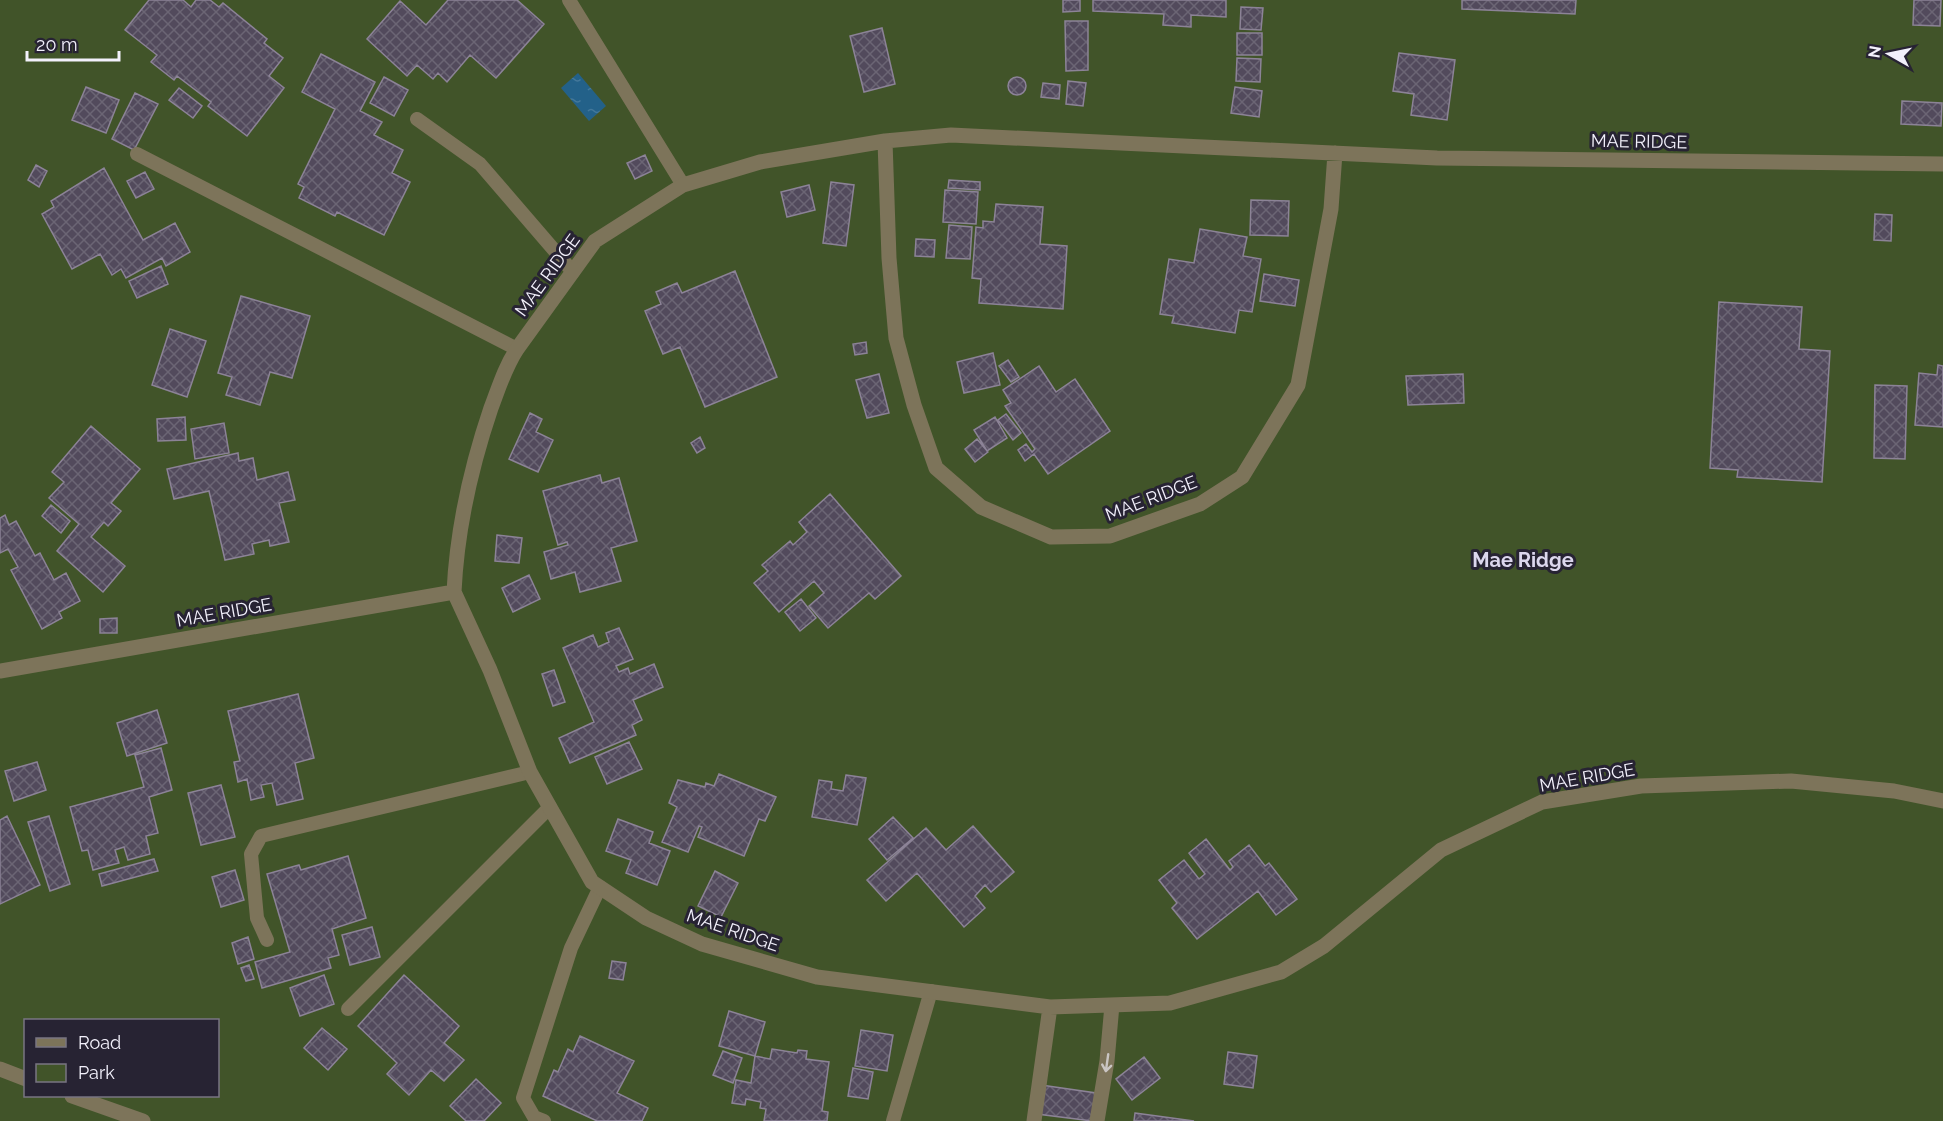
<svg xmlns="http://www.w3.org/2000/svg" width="1943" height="1121" font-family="Raleway,sans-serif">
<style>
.green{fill:#415429;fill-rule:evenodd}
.water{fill:url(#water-ripples)}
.building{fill:url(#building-cross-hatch);stroke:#8c8397;stroke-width:1.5}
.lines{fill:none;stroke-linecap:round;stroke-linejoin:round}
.lane{stroke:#7d745a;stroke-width:14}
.street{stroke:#7d745a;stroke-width:15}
.oneway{stroke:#cac5c3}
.labels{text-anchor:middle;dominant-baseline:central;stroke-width:6;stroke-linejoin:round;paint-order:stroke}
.street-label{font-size:18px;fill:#f3f1fc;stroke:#272333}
.neighbourhood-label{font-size:20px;font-weight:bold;fill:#dcd7ed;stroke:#272333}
</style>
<defs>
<pattern id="water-ripples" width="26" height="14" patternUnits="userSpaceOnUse" patternTransform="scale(1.5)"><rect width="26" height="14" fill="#236189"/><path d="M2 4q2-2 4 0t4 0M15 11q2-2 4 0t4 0" fill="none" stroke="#43789b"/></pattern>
<pattern id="building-cross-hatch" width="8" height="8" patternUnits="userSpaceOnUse" patternTransform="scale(1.5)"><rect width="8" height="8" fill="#524a5c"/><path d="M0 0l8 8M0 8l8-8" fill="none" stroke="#6b6574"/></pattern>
</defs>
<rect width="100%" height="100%" fill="#312d3e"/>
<!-- green -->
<path class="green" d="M0,0H1943V1121H0ZM26,1020H218V1096H26Z"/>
<!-- water -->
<path class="water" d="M578,73L606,106L589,121L561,88Z"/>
<!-- building -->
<path class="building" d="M149,0H183L191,7L196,0H210L219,7L223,3L267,39L264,43L283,58L269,76L284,88L247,136L208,106L211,102L177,76L174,80L151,62L157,55L125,30Z
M448,0H517L544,24L496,78L470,55L447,82L438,73L433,79L417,65L407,76L367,39L400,1L426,25Z
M1063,0H1080V11L1063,12Z
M1093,0H1226V17L1191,15V27L1163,25L1164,14L1093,11Z
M1462,0H1576L1575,14L1462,9Z
M1914,0H1941L1940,26L1913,25Z
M1241,7L1263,8L1261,30L1240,29Z
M1065,21H1088V70L1066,71Z
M882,28L895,84L864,92L850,36Z
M1237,33H1262V55H1237Z
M1399,53L1455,60L1447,120L1411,115L1414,94L1393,91Z
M321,54L375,82L360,111L382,122L374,135L403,150L392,173L410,182L384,235L337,212L335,216L299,198L304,187L298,184L335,109L302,92Z
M1237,58L1261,59L1260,82L1236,81Z
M384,77L408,90L394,116L370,103Z
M1008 86a9 9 0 1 1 18 0a9 9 0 1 1-18 0Z
M1068,81L1086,83L1083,106L1066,104Z
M1043,83L1060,85L1059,99L1041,97Z
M86,87L119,100L106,133L72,120Z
M1235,87L1262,91L1259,117L1231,113Z
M179,88L202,106L193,118L169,100Z
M135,93L158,104L134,150L112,139Z
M1902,101L1942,103L1941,126L1901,124Z
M645,155L652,171L635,179L627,163Z
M36,165L47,171L39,187L28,180Z
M104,168L143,240L175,223L190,252L166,266L162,258L126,278L121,269L112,275L100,254L72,269L42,214L54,207L51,201Z
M145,172L154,189L136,198L127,181Z
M949,180L980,182V190L948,188Z
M831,182L854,185L846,246L823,243Z
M809,185L815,210L787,217L781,192Z
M945,190L978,192L976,224L943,222Z
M1251,200L1289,201L1288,236L1250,235Z
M996,204L1043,207L1040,244L1067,246L1063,309L979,303L981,279L972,278L976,227L983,228V221L994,222Z
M1875,214L1892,215L1891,241L1874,240Z
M949,225L972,227L970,259L946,258Z
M1200,229L1247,237L1243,256L1261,259L1252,312L1239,310L1235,333L1172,323L1174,316L1160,314L1169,259L1194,263Z
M916,239L935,240L934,257L915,256Z
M161,266L168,284L137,298L129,281Z
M735,271L777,377L705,407L680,347L663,354L645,311L661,304L656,292L677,283L682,293Z
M1264,274L1299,280L1295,306L1260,301Z
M241,296L310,316L292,378L270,372L260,405L226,395L232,377L218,373Z
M1719,302L1802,307L1799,349L1830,351L1822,482L1737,477L1738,470L1710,468Z
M170,329L206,341L187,397L152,385Z
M866,342L867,353L855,355L853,344Z
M993,353L1000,385L964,393L957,362Z
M1008,360L1019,377L1011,382L999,366Z
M1938,365L1943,366V427L1915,425L1919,373L1937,375Z
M1039,366L1056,392L1075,379L1110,431L1048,474L1034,454L1025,461L1018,450L1026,444L1032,452L1035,449L1005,406L1011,403L1003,390Z
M879,374L889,413L867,418L856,380Z
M1463,374L1464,403L1408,405L1406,376Z
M1875,385L1907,386L1905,459L1874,458Z
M530,413L542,419L536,432L553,440L538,472L509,459Z
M1006,414L1021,433L1013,440L998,420Z
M185,417L186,440L158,441L157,419Z
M995,417L1007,438L987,451L974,430Z
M224,423L229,453L195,459L191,429Z
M91,426L140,469L111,503L121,511L108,526L104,522L91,537L125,566L103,592L57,551L79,524L49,498L64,482L52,472Z
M700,437L705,448L697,453L691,443Z
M977,439L988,452L975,462L965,449Z
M238,453L239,461L253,458L257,480L288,472L295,500L279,503L289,542L270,546L269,540L252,544L254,554L225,560L209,491L174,499L167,469Z
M600,475L602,483L619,478L637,541L611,548L621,581L580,592L575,572L551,579L544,552L568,545L567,542L558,545L543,491Z
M830,494L901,576L875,599L869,593L828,628L809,606L824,593L814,581L779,612L754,583L768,571L762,565L790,541L793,545L807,532L799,522Z
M51,505L70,521L61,533L42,516Z
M5,515L9,525L16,521L35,556L40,553L54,580L66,573L80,601L59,612L62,618L42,629L11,570L18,567L8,549L0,553V518Z
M497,535L522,538L519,563L495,561Z
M529,575L540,599L513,612L502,588Z
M801,599L816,618L800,631L785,612Z
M117,618V633H100V619Z
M619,628L633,659L616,666L619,672L628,668L630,674L654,664L663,687L633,700L642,720L632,725L636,735L570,763L559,738L594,722L563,648L593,635L598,647L609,642L606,633Z
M554,670L565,702L553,706L542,674Z
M298,694L314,758L295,763L303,799L277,805L272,783L261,785L264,797L251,800L247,779L238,782L234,762L240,761L228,711Z
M157,710L167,743L127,756L117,723Z
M629,742L642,769L607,784L595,757Z
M161,748L172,790L149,797L158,833L146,836L150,854L128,860L124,847L115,850L119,863L93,870L88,850L82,851L70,807L144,787L135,755Z
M37,762L46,790L14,801L5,771Z
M719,774L776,797L765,821L759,819L744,856L698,837L702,827L699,826L688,852L662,842L677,807L669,803L678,780L705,787L706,783L714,786Z
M846,775L866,778L857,825L812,817L819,780L832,782L831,789L843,791Z
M221,785L235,837L201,845L188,793Z
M7,816L40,885L0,904V820Z
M49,816L70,884L50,891L28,822Z
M893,817L913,838L887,860L869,839Z
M618,819L653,832L649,843L670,851L657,885L626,873L631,860L606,851Z
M973,826L1014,872L991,892L985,885L975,896L985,908L964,927L917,873L886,901L867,880L926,828L946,850Z
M1206,839L1230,870L1233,867L1229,861L1249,845L1265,866L1269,863L1297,899L1276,915L1258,891L1197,939L1172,908L1177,903L1159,880L1184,860L1199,879L1205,874L1189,853Z
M348,856L366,918L332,929L339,955L328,958L331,968L262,988L255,962L290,952L267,874L299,865L301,870Z
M154,859L158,871L102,886L99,874Z
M235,870L244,900L221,907L212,877Z
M715,871L738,883L721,917L698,906Z
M372,927L380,957L350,965L342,935Z
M248,937L254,959L238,964L232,943Z
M612,961L626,963L623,980L609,978Z
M249,965L254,979L246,981L241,968Z
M324,975L334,1004L300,1016L290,988Z
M404,975L459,1026L444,1043L464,1060L444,1081L431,1070L409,1095L387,1074L397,1063L358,1026Z
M729,1011L765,1022L755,1056L719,1046Z
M322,1028L347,1049L328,1070L304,1048Z
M861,1030L893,1035L887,1071L855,1066Z
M580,1036L634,1061L617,1093L648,1108L642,1121H597L543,1096L554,1070L558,1072L568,1049L573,1052Z
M772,1049L797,1053L798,1050L807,1051L806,1059L829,1062L822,1111L828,1112L827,1121H764L766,1109L760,1108L761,1102L746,1099L745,1105L732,1103L736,1080L751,1083L755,1056L770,1059Z
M723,1051L742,1058L733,1083L713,1075Z
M1228,1052L1257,1056L1253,1088L1224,1084Z
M1144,1057L1160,1078L1132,1100L1116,1079Z
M853,1068L873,1072L868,1099L848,1096Z
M476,1079L501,1103L484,1121H466L450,1106Z
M1041,1085L1096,1093L1092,1121L1037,1114Z
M1135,1113L1194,1121H1134Z"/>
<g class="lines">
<!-- lane -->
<path class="lane" d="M569,0L683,185
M417,119L480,164L573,272
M137,154L517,349
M267,940L257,918L251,854L261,836L530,772
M348,1009L550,807
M544,1121L534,1117L523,1098L571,948L600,887
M893,1121L931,991"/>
<!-- street -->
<path class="street" d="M885,141L889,258L896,338L914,405L936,468L981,507L1051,537L1110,536L1200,504L1242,477L1298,385L1331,209L1335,153
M454,592C457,529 471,467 491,408C499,387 505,367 517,349L595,241L683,185L760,162L885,141L951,135L1437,158L1943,164
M0,671L454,592L490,670L530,772L592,882L646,918L702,944L817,977L1050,1007L1170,1003L1281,972L1324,946L1441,850L1542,802L1641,786L1791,781L1894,791L1943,801
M0,1069L26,1079
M72,1096L143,1121
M1034,1121L1050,1007
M1097,1121L1107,1061L1112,1005"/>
</g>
<!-- one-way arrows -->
<defs><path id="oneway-shaft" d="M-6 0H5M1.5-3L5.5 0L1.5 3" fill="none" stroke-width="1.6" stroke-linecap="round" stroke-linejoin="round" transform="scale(1.5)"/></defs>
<use class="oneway" href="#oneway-shaft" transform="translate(1107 1063) rotate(98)"/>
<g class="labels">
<!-- street labels -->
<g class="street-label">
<text transform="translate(1639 141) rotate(1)">MAE RIDGE</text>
<text transform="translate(547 275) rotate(-54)">MAE RIDGE</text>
<text transform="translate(1151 498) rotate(-21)">MAE RIDGE</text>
<text transform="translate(224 612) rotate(-10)">MAE RIDGE</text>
<text transform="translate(1587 777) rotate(-10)">MAE RIDGE</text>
<text transform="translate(733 930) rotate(19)">MAE RIDGE</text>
</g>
<!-- neighbourhood labels -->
<g class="neighbourhood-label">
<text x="1523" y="560">Mae Ridge</text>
</g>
</g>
<!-- legend -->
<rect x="24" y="1019" width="195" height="78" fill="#272333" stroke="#797583" stroke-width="1.5"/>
<rect x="36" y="1038" width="30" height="9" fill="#7d745a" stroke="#797583" stroke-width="1.5"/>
<text x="78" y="1049" font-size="18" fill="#f3f1fc">Road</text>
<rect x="36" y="1064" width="30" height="18" fill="#415429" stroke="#797583" stroke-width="1.5"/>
<text x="78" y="1079" font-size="18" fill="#f3f1fc">Park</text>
<!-- north arrow -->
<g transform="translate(1889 54) rotate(279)" stroke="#272333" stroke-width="4.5" paint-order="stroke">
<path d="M0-4.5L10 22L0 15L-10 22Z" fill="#f3f1fc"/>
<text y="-9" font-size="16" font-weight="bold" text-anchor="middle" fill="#f3f1fc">N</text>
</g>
<!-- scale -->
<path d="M27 51v9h92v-9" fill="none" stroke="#f3f1fc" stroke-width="3"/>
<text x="36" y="51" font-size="18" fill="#f3f1fc" stroke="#272333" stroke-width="4.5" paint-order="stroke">20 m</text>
</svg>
